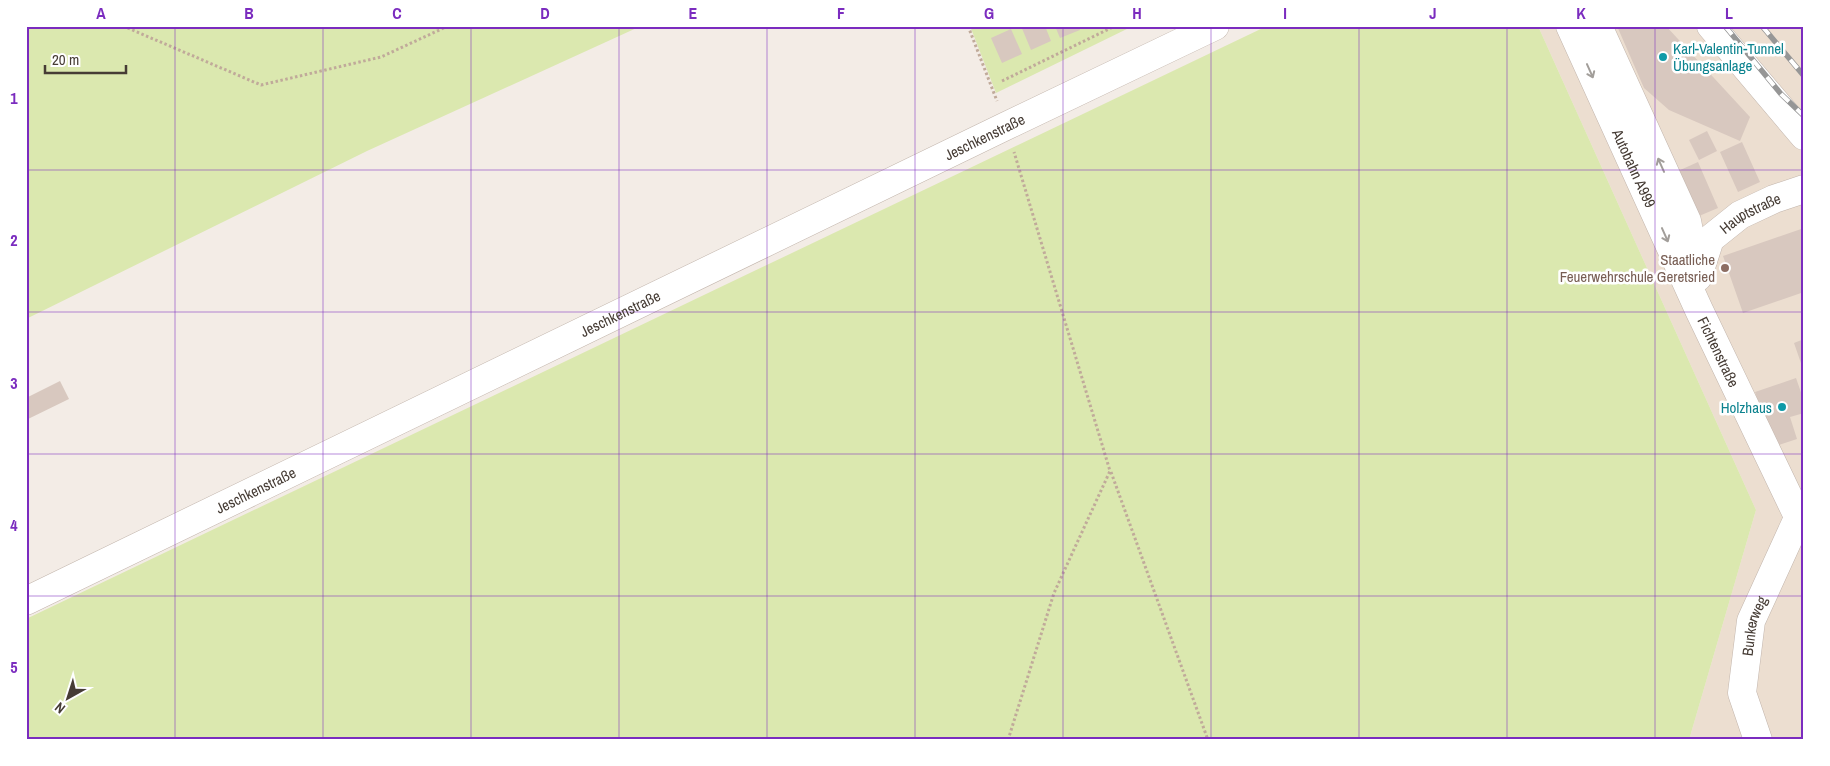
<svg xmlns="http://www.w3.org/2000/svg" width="1830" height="766" font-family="'Archivo Narrow',sans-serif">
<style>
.education{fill:#ecded0}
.green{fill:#dbe8af}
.building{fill:#d8c8bf}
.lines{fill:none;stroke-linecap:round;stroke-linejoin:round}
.minor-casing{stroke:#c2b5ac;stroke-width:29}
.path{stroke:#c0aa9a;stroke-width:3;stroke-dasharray:2.5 2.5;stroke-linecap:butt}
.minor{stroke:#fff;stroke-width:28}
.rail-casing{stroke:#969696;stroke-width:5.5}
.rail{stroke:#fff;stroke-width:4;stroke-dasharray:11;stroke-linecap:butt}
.oneway{stroke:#a29e9a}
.grid{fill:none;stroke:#7b2cbf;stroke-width:1;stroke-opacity:0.55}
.culture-dot{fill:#0f9aa8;stroke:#fff;stroke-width:2}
.education-dot{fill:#8d6e63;stroke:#fff;stroke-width:2}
.labels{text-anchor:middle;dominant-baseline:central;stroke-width:5;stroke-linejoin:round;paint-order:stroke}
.culture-label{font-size:15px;fill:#0d838f;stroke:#fff;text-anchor:start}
.street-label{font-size:15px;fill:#463c35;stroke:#fff}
.education-label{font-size:15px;fill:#785e54;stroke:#fff;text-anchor:end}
.neatline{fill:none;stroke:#7b2cbf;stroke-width:2}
.grid-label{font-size:16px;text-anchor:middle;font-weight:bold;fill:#7b2cbf}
</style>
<rect width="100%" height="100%" fill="#f3ece6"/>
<!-- education -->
<path class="education" d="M1538,26H1804V740H1689L1756,510Z"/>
<!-- green -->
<path class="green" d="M26,26H641L367,151L26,319Z
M970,26H1133L996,93Z
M1267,26H1538L1756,510L1689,740H26V619Z"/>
<!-- building -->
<path class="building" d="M1021,26H1045L1051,41L1031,50Z
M1055,26H1079L1080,30L1060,38Z
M1617,26H1666L1750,117L1740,141L1669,110L1644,88Z
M1011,29L1022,54L1002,63L991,38Z
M1707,131L1717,151L1699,160L1689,140Z
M1742,142L1760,182L1738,192L1720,152Z
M1698,162L1718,208L1699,216L1678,171Z
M1804,228V292L1743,313L1723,256Z
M1804,339V369H1803L1794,343Z
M1796,378L1804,401V413L1790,417L1797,439L1773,447L1755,392Z
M60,381L69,399L26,420V398Z"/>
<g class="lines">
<!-- minor casing -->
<g class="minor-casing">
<g id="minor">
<path id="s1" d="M1570,26L1699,310L1804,529"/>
<path d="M1598,26L1687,221L1698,277"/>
<path d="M1711,26L1804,136"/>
<path id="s2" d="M1699,273L1710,239L1740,215L1774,199L1804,189"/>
<path id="s3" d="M26,601L1006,126L1215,26"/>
<path id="s4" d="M1758,740L1742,693L1751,621L1798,518"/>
</g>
</g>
<!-- path -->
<path class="path" d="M123,26L261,85L381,57L448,26
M968,26L997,101
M1002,81L1115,26
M1111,472L1208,740
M1008,740L1054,593L1110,471L1014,152"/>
<!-- minor -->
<use href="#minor" class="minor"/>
<!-- rail casing -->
<g class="rail-casing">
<path id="rail" d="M1725,26L1781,94L1804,116
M1762,26L1804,76"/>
</g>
<!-- rail -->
<use href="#rail" class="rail"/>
</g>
<!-- one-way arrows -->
<defs><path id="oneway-shaft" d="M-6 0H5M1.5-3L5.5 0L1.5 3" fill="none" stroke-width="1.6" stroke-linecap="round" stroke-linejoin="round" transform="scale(1.25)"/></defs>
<g class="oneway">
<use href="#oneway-shaft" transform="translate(1590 71) rotate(66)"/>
<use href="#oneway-shaft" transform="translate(1661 165) rotate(-114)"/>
<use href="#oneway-shaft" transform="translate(1665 235) rotate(66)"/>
</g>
<!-- grid -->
<path class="grid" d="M175,26V740M323,26V740M471,26V740M619,26V740M767,26V740M915,26V740M1063,26V740M1211,26V740M1359,26V740M1507,26V740M1655,26V740M26,170H1804M26,312H1804M26,454H1804M26,596H1804"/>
<!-- markers -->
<g class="culture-dot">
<circle cx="1663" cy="57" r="5"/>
<circle cx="1782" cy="407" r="5"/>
</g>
<circle class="education-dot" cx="1725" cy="268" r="5"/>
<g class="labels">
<!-- culture labels -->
<g class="culture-label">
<text x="1673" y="48">Karl-Valentin-Tunnel<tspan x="1673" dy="17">Übungsanlage</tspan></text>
<text x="1772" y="407" text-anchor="end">Holzhaus</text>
</g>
<!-- street labels -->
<g class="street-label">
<text stroke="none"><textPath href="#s3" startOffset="1065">Jeschkenstraße</textPath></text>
<text stroke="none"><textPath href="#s1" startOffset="156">Autobahn A999</textPath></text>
<text stroke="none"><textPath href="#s2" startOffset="84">Hauptstraße</textPath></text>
<text stroke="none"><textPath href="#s3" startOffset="660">Jeschkenstraße</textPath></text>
<text stroke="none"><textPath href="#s1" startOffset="358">Fichtenstraße</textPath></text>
<text stroke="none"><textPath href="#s3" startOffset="255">Jeschkenstraße</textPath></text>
<text stroke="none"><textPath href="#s4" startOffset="118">Bunkerweg</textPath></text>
</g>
<!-- education labels -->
<g class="education-label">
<text x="1715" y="259">Staatliche<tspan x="1715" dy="17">Feuerwehrschule Geretsried</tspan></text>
</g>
</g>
<!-- border -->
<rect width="1830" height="766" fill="none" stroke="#ffffff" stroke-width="55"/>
<!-- north arrow -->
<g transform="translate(68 698) rotate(219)" stroke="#ffffff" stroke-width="4" paint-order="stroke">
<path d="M0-4L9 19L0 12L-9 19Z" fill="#463c35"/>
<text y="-8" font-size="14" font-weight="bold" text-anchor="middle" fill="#463c35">N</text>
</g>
<!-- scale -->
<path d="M45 65v8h81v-8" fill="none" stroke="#463c35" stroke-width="2.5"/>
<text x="52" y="65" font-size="15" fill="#463c35" stroke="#ffffff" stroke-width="4" paint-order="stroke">20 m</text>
<rect x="28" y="28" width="1774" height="710" class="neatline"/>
<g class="grid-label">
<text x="101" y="19">A</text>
<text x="249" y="19">B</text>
<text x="397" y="19">C</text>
<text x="545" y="19">D</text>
<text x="693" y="19">E</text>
<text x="841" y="19">F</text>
<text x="989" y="19">G</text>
<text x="1137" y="19">H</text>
<text x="1285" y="19">I</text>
<text x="1433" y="19">J</text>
<text x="1581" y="19">K</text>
<text x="1729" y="19">L</text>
<text x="14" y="104">1</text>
<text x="14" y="246">2</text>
<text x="14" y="389">3</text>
<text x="14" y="531">4</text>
<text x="14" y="673">5</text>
</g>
</svg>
